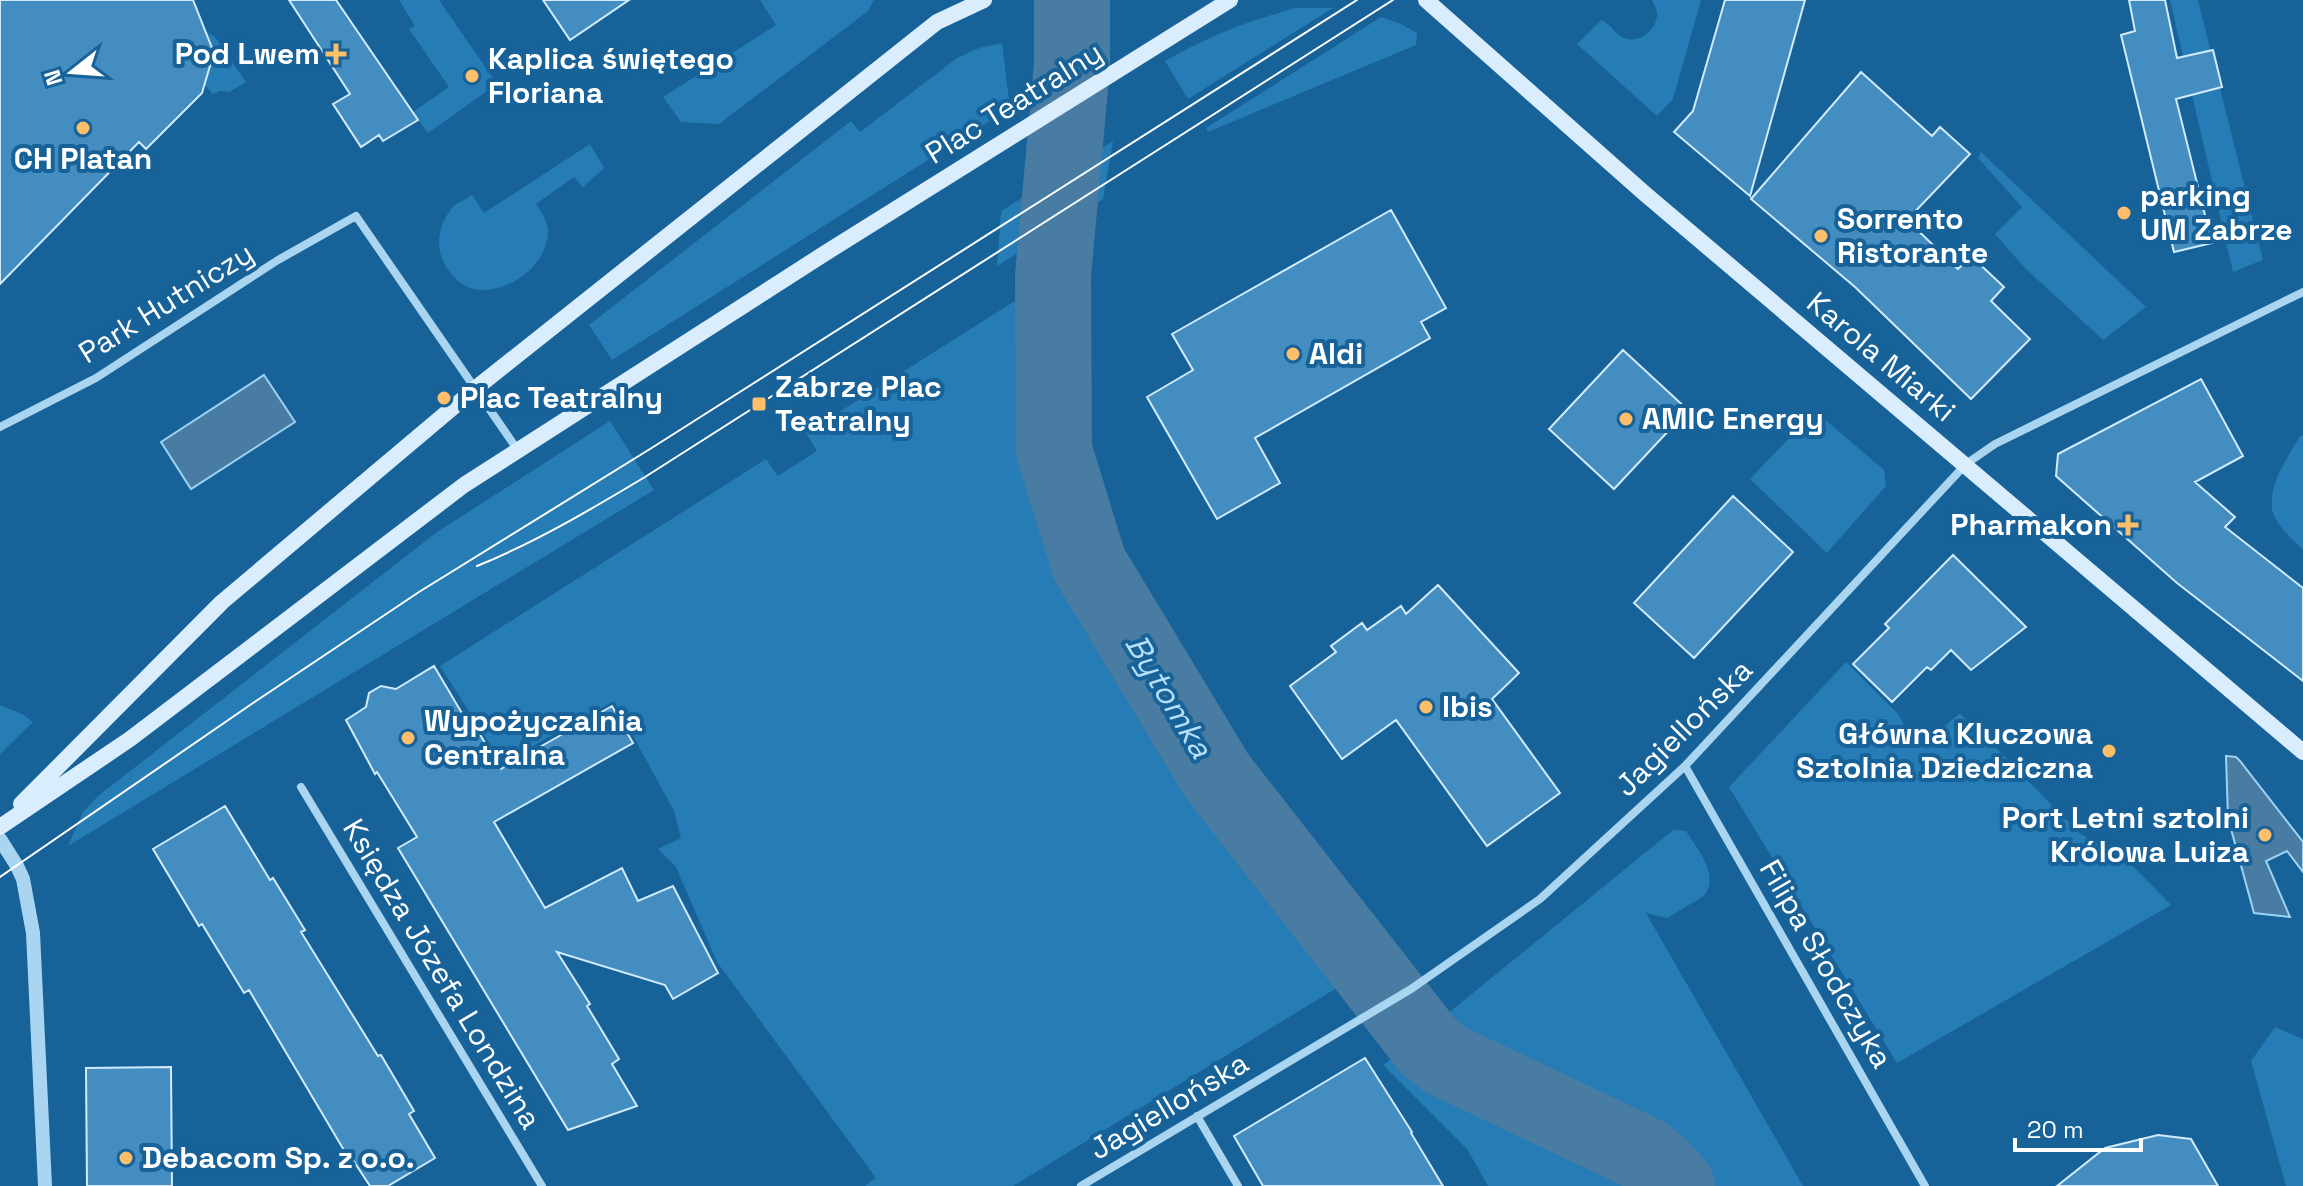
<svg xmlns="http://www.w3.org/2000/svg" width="2303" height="1186" viewBox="0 0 2303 1186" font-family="'Space Grotesk',sans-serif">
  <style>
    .green { fill: #267cb4 }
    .water { fill: #487ca2; stroke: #9cd2f4; stroke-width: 2 }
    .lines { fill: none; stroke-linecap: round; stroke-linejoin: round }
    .river { stroke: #487ca2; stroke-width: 76 }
    .building { fill: #448dc0; stroke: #d1ebfc; stroke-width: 2 }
    .minor { stroke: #aad5f1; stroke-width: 8 }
    .tertiary { stroke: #aad5f1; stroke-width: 14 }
    .secondary { stroke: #d9edfc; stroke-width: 16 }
    .tram { stroke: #fff; stroke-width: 2 }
    .poi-dot { fill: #ffbe6a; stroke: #176298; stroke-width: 3 }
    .labels { text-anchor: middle; stroke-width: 8; stroke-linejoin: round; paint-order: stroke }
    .poi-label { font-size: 30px; font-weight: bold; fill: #fff; stroke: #176298; text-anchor: start }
    .street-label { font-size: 30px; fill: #fff; stroke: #176298 }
    .water-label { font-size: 32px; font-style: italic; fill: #b6def8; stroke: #176298 }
  </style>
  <rect width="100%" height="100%" fill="#176298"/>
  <path class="green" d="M399,0H439L497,84L428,133L413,112L449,87L409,29L415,26Z
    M760,0H874L868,11L719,124L681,122L663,97L776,25Z
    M1652,0H1701L1673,99L1657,116L1577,44L1601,20C1612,24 1615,36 1627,39C1643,42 1658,28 1657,12C1656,8 1654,4 1652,0Z
    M2170,0H2198L2263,260L2233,272Z
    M1295,8H1333L1188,99L1165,61C1209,36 1246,22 1295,8Z
    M1381,17L1401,24L1417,33L1416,45L1208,132L1206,128Z
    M208,32L215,37L246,82L229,92L220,91L213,94L200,80C214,65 214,52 208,32Z
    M1002,43L1010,108L612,360L589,325L851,121L860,132L957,58L979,48Z
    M1113,141L1103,199L997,266L1001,211Z
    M590,144L604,168L583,187L574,177L536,204C542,213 548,221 548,232C547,265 511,292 479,290C466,289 457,281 449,271C433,251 437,222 456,204C461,201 468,198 472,195L484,213Z
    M1981,152L2146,307L2103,340L2024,267L1995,234L2022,207L1978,158Z
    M1029,292L1037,448L1082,579L1204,780L1348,981L1013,1186H865L876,1178L717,962L676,867L658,849L681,838L674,811L614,701L502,763L440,666L766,459L778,476L817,451L806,433Z
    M1815,411L1884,470L1886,486L1827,553L1750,479Z
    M610,421L654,490L68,846L83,812L98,796L437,532Z
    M2303,435V550C2292,539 2275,525 2272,509C2269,483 2288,457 2300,436Z
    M1846,662L1899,715L1905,727L1921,736L1943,728L1960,713L1972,728L1996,748L2079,833L2129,862L2171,905L1897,1063L1729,787Z
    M0,705L22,714L33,722L0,754Z
    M1673,830L1686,831C1698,850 1720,875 1704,896L1667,918L1646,913L1803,1186H1708L1622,1120L1445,1029L1441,1019Z
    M2275,1027L2303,1039V1186H2286L2251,1061Z
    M1401,1052C1471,1107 1556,1142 1637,1178L1644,1186H1488L1467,1149L1383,1065Z"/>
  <path class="water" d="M264,375L295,422L191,489L161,442Z
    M2226,756L2236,757L2240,761L2303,842V872L2287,851L2266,861L2290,917L2254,913L2228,818Z"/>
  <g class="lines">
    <path class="river" d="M1072,0V65L1053,276L1054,450L1089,564L1217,776L1429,1047L1446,1060L1644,1154L1659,1166L1677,1186"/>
  </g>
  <path class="building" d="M0,0H193L212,48V59L202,93L146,149L139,142L0,284Z
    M289,0H336L418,120L383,141L379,135L361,147L333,104L350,94Z
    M543,0H629L570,40Z
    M1725,0H1805L1750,196L1674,132L1693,111Z
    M2129,0H2165L2177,58L2213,50L2222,87L2176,99L2212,243L2174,252L2121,35L2135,31Z
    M1861,72L1932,136L1940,127L1970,154L1907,220L1958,269L1971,256L2004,287L1991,301L2030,339L1971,399L1855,287L1751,199Z
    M1391,210L1446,308L1421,322L1430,338L1255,438L1280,483L1217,519L1147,397L1193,370L1172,334Z
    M1623,350L1688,410L1614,489L1549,429Z
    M2201,379L2243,456L2195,482L2235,517L2225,527L2303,588V681L2177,583L2056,476L2058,454Z
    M1733,496L1793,552L1694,658L1634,603Z
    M1953,555L2026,627L1971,670L1951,650L1931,670L1927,667L1892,702L1853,664L1889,628L1885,624Z
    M1438,585L1519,673L1492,699L1560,793L1487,846L1396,720L1342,759L1290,686L1336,652L1331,646L1362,623L1367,630L1401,606L1406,614Z
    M434,666L466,720L470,718L501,769L612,706L633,743L494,822L545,908L622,868L638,901L673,886L718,973L673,999L665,985L557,952L590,1004L587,1006L619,1059L612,1064L637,1106L568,1130L398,848L417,837L377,772L375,774L346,720L366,707L369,693L381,686L396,689Z
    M225,806L270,880L273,878L305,930L301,932L378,1056L381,1055L414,1111L409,1114L435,1158L388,1186H370L347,1151L345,1152L249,990L244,993L202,924L199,926L153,849Z
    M1365,1058L1412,1132L1411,1133L1443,1186H1263L1234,1136Z
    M171,1067L172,1186H87L86,1068Z
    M2158,1135L2191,1139L2218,1186H2057L2105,1148Z"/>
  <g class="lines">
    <path class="minor" d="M0,427L96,378L278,260L356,216L517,449
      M1685,766L1925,1186
      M301,787L542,1186
      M1197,1116L1238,1186
      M1081,1186L1411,989L1540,899L1685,766L1966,464L1995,444L2303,292"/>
    <path class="tertiary" d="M0,839L17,866L23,879L33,933L45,1186"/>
    <path class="secondary" d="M1426,0L1644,193L2303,752
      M21,804L222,602L476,388L937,22L984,0
      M0,827L130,739L464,485L827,252L1230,0"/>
    <path class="tram" d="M477,566C536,542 590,510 645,477L1393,0
      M0,877L253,703L419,592L650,449L1357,0"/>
  </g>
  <g class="poi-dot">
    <path d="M332 42h8v8h8v8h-8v8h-8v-8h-8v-8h8z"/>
    <circle cx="472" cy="76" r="8"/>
    <circle cx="83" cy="128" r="8"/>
    <circle cx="2124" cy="213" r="8"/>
    <circle cx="1821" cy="236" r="8"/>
    <circle cx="1293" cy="354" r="8"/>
    <circle cx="444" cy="398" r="8"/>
    <rect x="751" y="396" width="16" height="16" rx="4"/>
    <circle cx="1626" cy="419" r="8"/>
    <path d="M2124 513h8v8h8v8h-8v8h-8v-8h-8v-8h8z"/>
    <circle cx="1426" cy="707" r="8"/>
    <circle cx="408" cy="738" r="8"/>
    <circle cx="2109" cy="751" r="8"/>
    <circle cx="2265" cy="835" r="8"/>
    <circle cx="126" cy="1158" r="8"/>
  </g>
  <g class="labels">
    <g class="poi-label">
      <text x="320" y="64" text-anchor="end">Pod Lwem</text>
      <text x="488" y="69">Kaplica świętego<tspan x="488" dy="34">Floriana</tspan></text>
      <text x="83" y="169" text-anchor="middle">CH Platan</text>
      <text x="2140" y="206">parking<tspan x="2140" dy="34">UM Zabrze</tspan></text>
      <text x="1837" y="229">Sorrento<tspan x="1837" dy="34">Ristorante</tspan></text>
      <text x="1309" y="364">Aldi</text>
      <text x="775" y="397">Zabrze Plac<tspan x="775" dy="34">Teatralny</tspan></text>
      <text x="460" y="408">Plac Teatralny</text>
      <text x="1642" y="429">AMIC Energy</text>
      <text x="2112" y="535" text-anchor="end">Pharmakon</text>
      <text x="1442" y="717">Ibis</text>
      <text x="424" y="731">Wypożyczalnia<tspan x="424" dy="34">Centralna</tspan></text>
      <text x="2093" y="744" text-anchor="end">Główna Kluczowa<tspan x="2093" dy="34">Sztolnia Dziedziczna</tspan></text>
      <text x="2249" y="828" text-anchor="end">Port Letni sztolni<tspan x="2249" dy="34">Królowa Luiza</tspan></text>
      <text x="142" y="1168">Debacom Sp. z o.o.</text>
    </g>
    <g class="street-label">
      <text transform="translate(1014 103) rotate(-32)" y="10">Plac Teatralny</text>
      <text transform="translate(166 303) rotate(-32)" y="10">Park Hutniczy</text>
      <text transform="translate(1881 357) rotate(40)" y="10">Karola Miarki</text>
      <text transform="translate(1684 728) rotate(-45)" y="10">Jagiellońska</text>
      <text transform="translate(1826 964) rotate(60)" y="10">Filipa Słodczyka</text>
      <text transform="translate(442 974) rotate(59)" y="10">Księdza Józefa Londzina</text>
      <text transform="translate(1169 1106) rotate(-31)" y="10">Jagiellońska</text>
    </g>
    <g class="water-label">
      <text transform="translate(1169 696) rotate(59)" y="11">Bytomka</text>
    </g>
  </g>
  <g transform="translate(72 72) rotate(253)" stroke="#176298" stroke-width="6" paint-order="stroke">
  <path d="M0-6L14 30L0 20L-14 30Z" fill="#ffffff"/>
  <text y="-12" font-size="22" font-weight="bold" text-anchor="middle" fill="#ffffff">N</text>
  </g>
  <path d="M2015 1138v12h126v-12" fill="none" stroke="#ffffff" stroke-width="4"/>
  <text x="2027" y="1138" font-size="24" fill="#ffffff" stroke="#176298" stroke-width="6" paint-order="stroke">20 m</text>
</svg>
